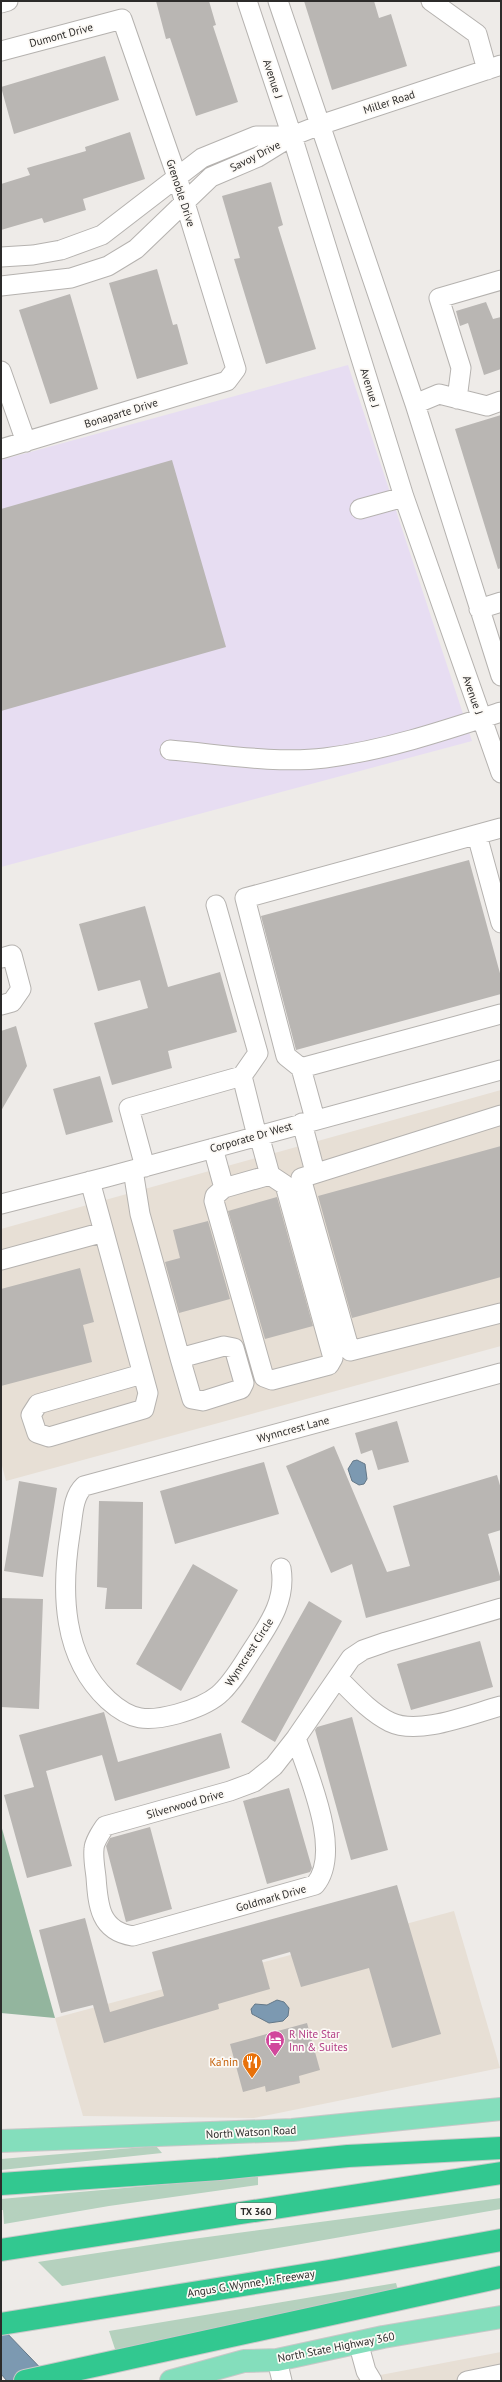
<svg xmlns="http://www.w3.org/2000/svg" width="502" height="2382" viewBox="0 0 502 2382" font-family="'PT Sans',sans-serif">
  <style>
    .built { fill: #e7dfd5 }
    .industrial { fill: #e7ddf2 }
    .green { fill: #b5d1be }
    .forest { fill: #93b59e }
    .water { fill: #7c99b1; stroke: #647888 }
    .building { fill: #b9b6b3 }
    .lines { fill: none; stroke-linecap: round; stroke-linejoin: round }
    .minor-casing { stroke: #b5b2af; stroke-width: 21 }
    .major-casing { stroke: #c8c8c8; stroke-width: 24 }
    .highway-casing { stroke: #c8c8c8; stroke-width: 24 }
    .minor { stroke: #fff; stroke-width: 19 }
    .major { stroke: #84debc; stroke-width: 22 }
    .highway { stroke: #32c890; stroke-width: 22 }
    .labels { text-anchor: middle; stroke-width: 3.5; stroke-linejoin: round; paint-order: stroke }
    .shield { fill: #fcf9f5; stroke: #6a6967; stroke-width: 1 }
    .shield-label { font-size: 10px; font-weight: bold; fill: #2c2b2a }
    .street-label { font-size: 11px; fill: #2c2b2a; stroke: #fcf9f5 }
    .hotel-label { font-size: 11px; fill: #b23c85; stroke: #fcf9f5; text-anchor: start }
    .food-label { font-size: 11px; fill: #c56008; stroke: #fcf9f5; text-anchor: end }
  </style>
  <rect width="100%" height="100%" fill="#eeebe8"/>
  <path class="built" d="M501,1090V1346L6,1481L1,1462V1229Z
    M454,1911L500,2068L254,2118L83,2116L55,2018Z
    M501,2352V2381H349Z"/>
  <path class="industrial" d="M348,365L472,741L1,867V460Z"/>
  <path class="green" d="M156,2146L162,2153L1,2170V2159Z
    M258,2176V2185L109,2206L4,2224L3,2210H1V2199Z
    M501,2198V2209L62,2286L38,2262L170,2242Z
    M396,2283L398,2290L116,2352L109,2331Z"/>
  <path class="forest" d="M1,1825L55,2018L1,2013Z"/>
  <path class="water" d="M357,1460L365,1464L367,1479L364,1484L359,1485L352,1481L348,1469L353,1461Z
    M277,2000L284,2002L289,2008L288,2016L283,2021L269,2023L252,2014L251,2009L255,2004L267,2005Z
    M1,2327L53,2381H7L1,2374Z"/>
  <path class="building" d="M156,1H209L216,25L213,26L238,102L196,116L170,38L166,39Z
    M304,1H374L379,18L391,14L407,66L332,90Z
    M105,56L119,100L14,134L1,87Z
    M130,132L145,179L83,199L86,210L44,223L42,218L1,230V184L30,175L27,168L86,151L85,147Z
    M271,182L283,225L278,227L316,349L266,364L234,259L240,258L222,196Z
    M157,269L173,325L177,324L188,364L137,379L109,283Z
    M70,294L98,389L50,404L19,310Z
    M486,302L493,319L501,317V369L484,375L468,323L460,326L456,311Z
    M501,415V568L498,569L455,429Z
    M172,460L226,647L1,711V509Z
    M469,860L501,977V994L296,1050L261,916Z
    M145,906L168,987L220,972L237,1032L168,1051L172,1068L112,1085L94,1023L148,1008L140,980L98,991L79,924Z
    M16,1026L27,1066L1,1111V1031Z
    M100,1076L113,1122L66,1135L53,1089Z
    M501,1146V1277L352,1318L318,1196Z
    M277,1197L313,1326L265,1339L228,1211Z
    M208,1221L230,1299L179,1313L165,1262L180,1258L173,1230Z
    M80,1268L94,1322L83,1325L92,1362L1,1386V1289Z
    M397,1421L409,1462L378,1470L372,1450L361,1454L355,1433Z
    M334,1446L387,1572L410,1566L393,1506L497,1475L501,1489V1530L488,1534L501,1580L366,1618L352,1564L331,1573L286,1466Z
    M264,1462L279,1514L175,1544L160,1491Z
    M19,1481L57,1488L43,1577L4,1571Z
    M99,1501L143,1502L142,1609H105L107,1588L97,1587Z
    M193,1564L238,1590L181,1691L136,1664Z
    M1,1598L43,1599L39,1709L1,1707Z
    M309,1601L342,1621L275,1742L241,1722Z
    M480,1641L493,1687L411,1710L397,1664Z
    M104,1712L118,1762L221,1733L230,1768L115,1801L102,1755L46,1771L72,1866L27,1878L4,1795L34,1787L19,1735Z
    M352,1717L388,1850L351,1860L315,1730L317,1727Z
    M289,1788L312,1868L310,1872L267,1884L243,1801Z
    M150,1827L172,1909L126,1922L106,1846L110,1838Z
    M397,1885L441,2034L392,2048L369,1968L301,1987L290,1952L262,1960L270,1989L218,2004L219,2009L104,2043L93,2005L61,2013L39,1930L85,1918L110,2012L164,1996L152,1952Z
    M307,2023L320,2070L299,2076L300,2083L266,2092L265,2086L243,2092L230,2044Z"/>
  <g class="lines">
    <defs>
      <path id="minor" d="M247,1L292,136L404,497L501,773
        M278,1L415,404L501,676
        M431,1L477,34L487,70
        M1,3L8,1
        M1,51L122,19L177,177L236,369L227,381L1,449
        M1,257L33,255L61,250L102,235L202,158L256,136H292
        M1,286L71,278L108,266L136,249L211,177L258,157L292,136L320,125L501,65
        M1,371L26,442
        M457,399L461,368L439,298L501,280
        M415,404L439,394L487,406L501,401
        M360,509L404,497
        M479,609L501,602
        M170,750C219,754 276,764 325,758C386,750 443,731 501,712
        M477,835L501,923
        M216,905L258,1053L242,1076L257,1136
        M1,958L12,955L21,989L12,1002L1,1005
        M301,1068L501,1014
        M501,1115L301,1178L350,1351L501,1313
        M315,1119L301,1068L286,1056L245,898L501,828
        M302,1123L315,1172
        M213,1148L224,1188L215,1196L214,1201L264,1377L272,1380L329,1365L333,1358L285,1185L270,1175L259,1135
        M145,1167L129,1108L242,1076
        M133,1170L140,1214L180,1358L224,1346L234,1348L244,1383L241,1389L203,1401L192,1399L180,1358
        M90,1181L148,1393L144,1409L49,1437L37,1433L31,1415L38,1404L142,1374
        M224,1188L270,1175
        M1,1204L107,1177L501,1070
        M1,1260L104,1232
        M281,1568C287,1604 265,1629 247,1658C225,1693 216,1703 177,1714C147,1722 131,1721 108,1700C62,1657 61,1592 70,1534C73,1518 72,1497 84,1486L501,1373
        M339,1679C354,1694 370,1712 390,1722C419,1736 471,1714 501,1706
        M296,1738C308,1775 343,1852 315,1885L133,1936C100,1931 98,1906 96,1877C95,1868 93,1858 94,1849C94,1842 101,1832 105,1826L230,1791L254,1782L274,1766L296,1738L351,1658L363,1650L386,1642L501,1608
        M358,2342L366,2371L372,2381
        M277,2360L282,2381
        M467,2381L501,2374"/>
      <path id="major" d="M1,2141L292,2130L501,2109
        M171,2381L244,2361L277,2360L383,2337L501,2317"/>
      <path id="highway" d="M1,2184L219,2169L348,2156L501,2148
        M1,2250L501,2173
        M1,2324L335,2270L501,2240
        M25,2381L501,2277"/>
    </defs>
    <use href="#minor" class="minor-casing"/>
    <use href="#major" class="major-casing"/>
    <use href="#highway" class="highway-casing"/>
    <use href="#minor" class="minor"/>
    <use href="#major" class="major"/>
    <use href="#highway" class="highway"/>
  </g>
  <defs>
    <symbol id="hotel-pin" viewBox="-11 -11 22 30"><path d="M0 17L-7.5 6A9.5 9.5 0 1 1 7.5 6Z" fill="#d1479c" stroke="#fcf9f5"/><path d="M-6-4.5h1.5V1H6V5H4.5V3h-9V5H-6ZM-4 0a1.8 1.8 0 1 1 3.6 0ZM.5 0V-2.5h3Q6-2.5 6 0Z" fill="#fff"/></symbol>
    <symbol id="restaurant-pin" viewBox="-11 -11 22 30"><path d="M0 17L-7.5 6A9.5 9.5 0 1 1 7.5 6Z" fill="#e8710a" stroke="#fcf9f5"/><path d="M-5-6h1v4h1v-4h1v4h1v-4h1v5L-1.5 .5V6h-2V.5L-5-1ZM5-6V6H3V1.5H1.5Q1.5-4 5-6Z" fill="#fff"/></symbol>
  </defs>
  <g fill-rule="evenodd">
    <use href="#hotel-pin" x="264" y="2029" width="22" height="30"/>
    <use href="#restaurant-pin" x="241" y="2051" width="22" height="30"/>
  </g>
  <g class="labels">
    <rect class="shield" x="236" y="2203" width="40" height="16" rx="3"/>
    <g class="shield-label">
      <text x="256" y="2215">TX 360</text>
    </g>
    <g class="street-label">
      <text transform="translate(61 35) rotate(-15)" y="4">Dumont Drive</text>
      <text transform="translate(273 79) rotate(72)" y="4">Avenue J</text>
      <text transform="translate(389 102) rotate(-18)" y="4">Miller Road</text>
      <text transform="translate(255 156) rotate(-27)" y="4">Savoy Drive</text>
      <text transform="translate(181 193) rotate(72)" y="4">Grenoble Drive</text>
      <text transform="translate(370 388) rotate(73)" y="4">Avenue J</text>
      <text transform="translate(121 413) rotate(-17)" y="4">Bonaparte Drive</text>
      <text transform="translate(473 695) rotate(71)" y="4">Avenue J</text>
      <text transform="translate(251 1137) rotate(-16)" y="4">Corporate Dr West</text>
      <text transform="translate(293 1429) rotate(-15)" y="4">Wynncrest Lane</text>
      <text transform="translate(249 1652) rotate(-57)" y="4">Wynncrest Circle</text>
      <text transform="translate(185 1804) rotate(-16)" y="4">Silverwood Drive</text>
      <text transform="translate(271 1898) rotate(-16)" y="4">Goldmark Drive</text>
      <text transform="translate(251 2132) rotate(-3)" y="4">North Watson Road</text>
      <text transform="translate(251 2283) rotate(-9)" y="4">Angus G. Wynne, Jr. Freeway</text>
      <text transform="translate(336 2347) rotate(-11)" y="4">North State Highway 360</text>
    </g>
    <g class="hotel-label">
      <text x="289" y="2038">R Nite Star<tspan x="289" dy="13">Inn &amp; Suites</tspan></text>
    </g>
    <g class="food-label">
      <text x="238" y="2066">Ka'nin</text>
    </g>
  </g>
  <rect width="502" height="2382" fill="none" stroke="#2c2b2a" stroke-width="4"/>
</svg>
